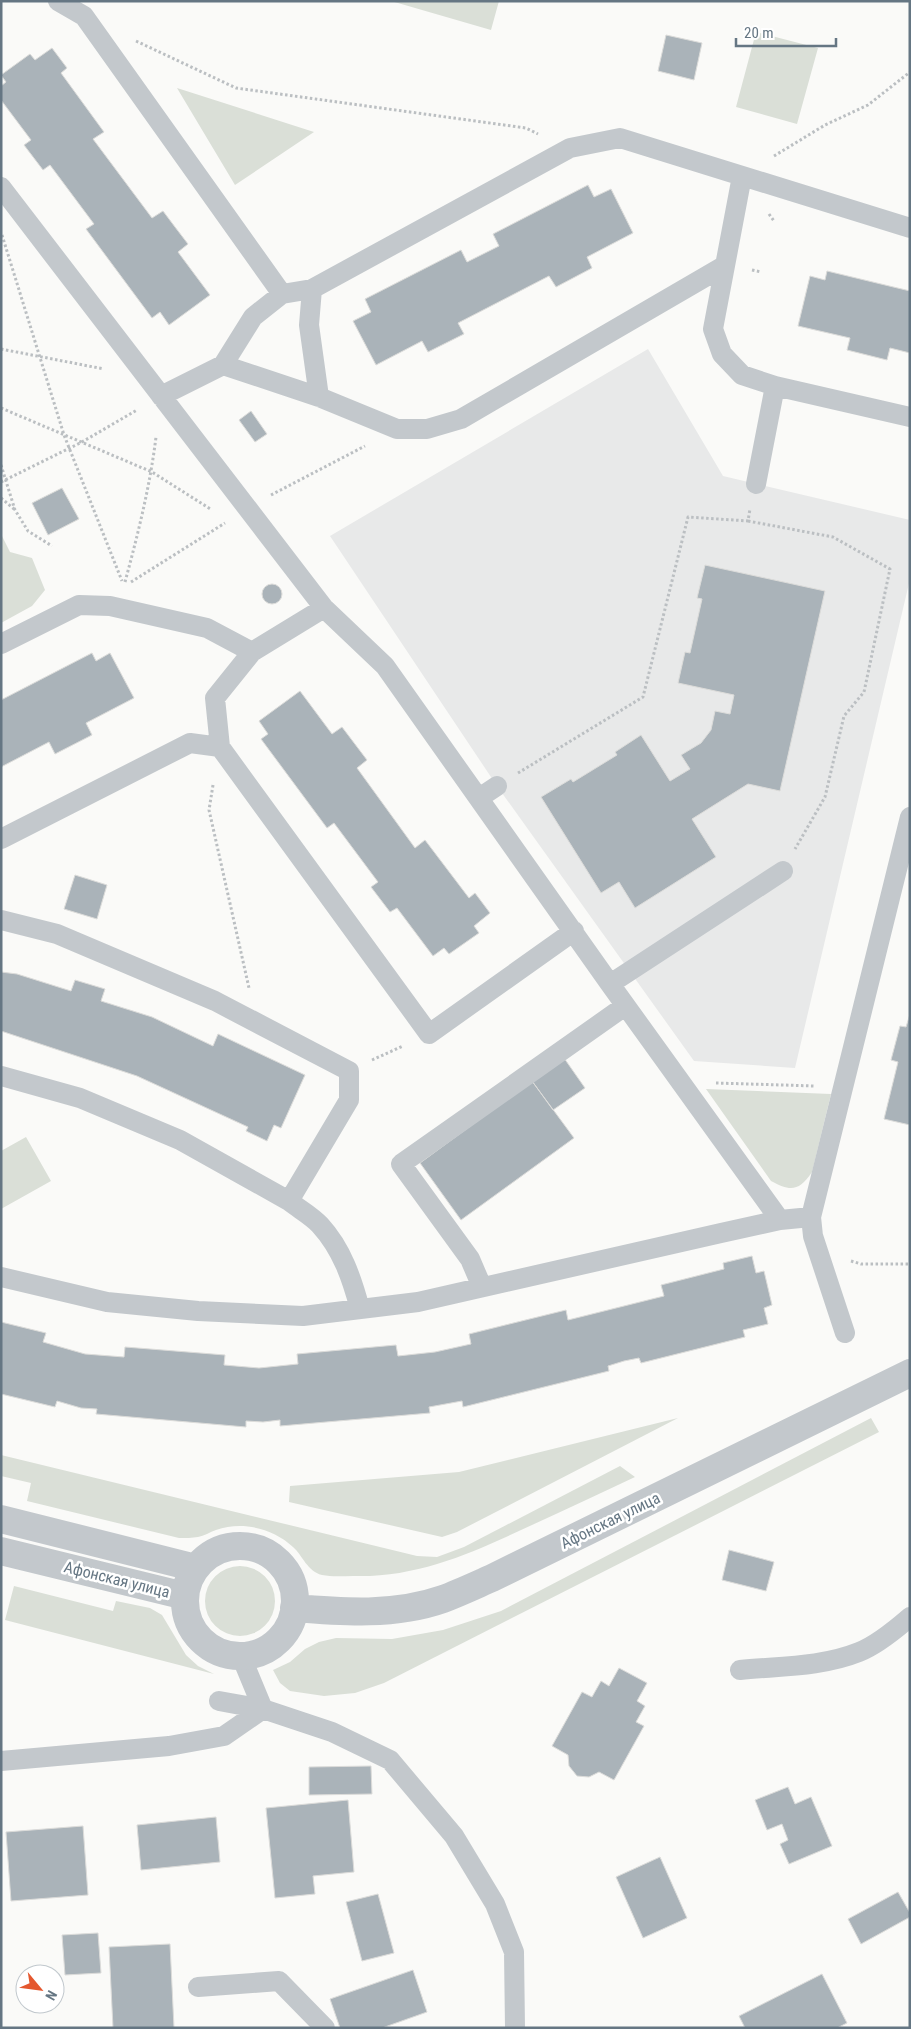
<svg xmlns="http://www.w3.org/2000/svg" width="911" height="2029" viewBox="0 0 911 2029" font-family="'Roboto Condensed',sans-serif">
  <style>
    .built { fill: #e8e9e9 }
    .green { fill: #dadfd7 }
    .building { fill: #aab3b9; stroke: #dcdcda }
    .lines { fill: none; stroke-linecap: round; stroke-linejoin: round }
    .path { stroke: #bbbfc2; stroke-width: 3; stroke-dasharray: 2.5 2.5; stroke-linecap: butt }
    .service { stroke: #c3c8cc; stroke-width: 20 }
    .tertiary { stroke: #c3c8cc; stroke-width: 28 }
    .labels { text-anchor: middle; stroke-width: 5; stroke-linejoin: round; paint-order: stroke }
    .street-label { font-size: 16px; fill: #657683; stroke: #fff }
  </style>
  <rect width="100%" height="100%" fill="#fafaf8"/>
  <path class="built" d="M648,349L723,476L910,520V579L795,1068L694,1061L497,786L330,536Z"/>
  <path class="green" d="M391,1H499L491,30Z
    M756,32L818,48L797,124L736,107Z
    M177,88L314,132L235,185Z
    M1,534L10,552L32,558L45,590L32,606L1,623Z
    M706,1089L831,1094L812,1172C799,1191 791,1192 771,1181Z
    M26,1137L51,1181L1,1209V1151Z
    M678,1418L457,1532L442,1537L289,1502L290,1486L459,1472Z
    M871,1418L879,1432L384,1683L355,1693L324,1696L290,1691L280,1683L273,1670L290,1662L305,1649L319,1642L336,1638L392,1639L443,1630L501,1611Z
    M1,1455L417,1556L437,1557L464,1547L620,1466L635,1477C601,1493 567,1509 532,1525C474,1552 418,1578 353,1576C343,1576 332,1577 322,1575C307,1571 303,1556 293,1547C273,1528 242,1521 216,1530C210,1532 204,1536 198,1537C192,1538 186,1538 179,1538L27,1501L31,1483L1,1476Z
    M205 1601a35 35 0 1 1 70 0a35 35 0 1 1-70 0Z
    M14,1586L113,1611L116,1601L150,1608L162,1615L186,1655L198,1666L214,1674L5,1620Z"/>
  <path class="building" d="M666,35L702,43L694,80L658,71Z
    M52,48L67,68L61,73L104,132L93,139L152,218L163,211L175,227L188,244L178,252L210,295L169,325L160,312L152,318L86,229L94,224L50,165L43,170L24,145L31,140L1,100V86L6,82L1,75L30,54L35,60Z
    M588,185L594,197L611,189L633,233L587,257L592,268L556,287L549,276L458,323L464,334L428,352L422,341L376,365L353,321L371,312L365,299L461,250L467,262L499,246L493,234Z
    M827,271L910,291V353L890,348L887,360L847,350L850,338L798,326L810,276L825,280Z
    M251,411L267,434L255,442L239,420Z
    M62,488L79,519L48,535L32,503Z
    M705,565L825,591L780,791L748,784L692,819L716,857L635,908L619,882L601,893L541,797L571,779L573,782L617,755L615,752L641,735L670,781L690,769L681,755L701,743L711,730L715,711L730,714L734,695L678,683L685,652L690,653L702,599L697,598Z
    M262 594a10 10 0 1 1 20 0a10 10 0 1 1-20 0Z
    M92,653L96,661L110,653L134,698L86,723L92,735L55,754L49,742L1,767V700Z
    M300,691L332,734L342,727L367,760L357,768L415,848L425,840L469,898L475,893L490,913L474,926L479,933L449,954L444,948L433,956L397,908L390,912L371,887L378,882L334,823L327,828L261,739L268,734L259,721Z
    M75,875L107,885L97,919L64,909Z
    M1,972L17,974L71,991L75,980L105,989L101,1001L152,1017L213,1046L218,1034L305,1075L281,1128L274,1125L267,1141L246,1131L248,1127L137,1076L1,1031Z
    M910,1014V1125L884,1119L898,1062L891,1060L900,1026L906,1027Z
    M564,1058L585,1088L553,1110L532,1081Z
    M532,1081L574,1138L461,1220L420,1163Z
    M752,1256L756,1273L764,1271L772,1305L764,1308L768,1324L743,1330L745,1337L641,1363L639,1358L624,1361L608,1366L609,1371L463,1407L462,1401L429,1407L430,1413L280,1426V1420L263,1422L246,1421V1427L96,1414L97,1409L81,1408L57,1401L55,1407L1,1394V1322L46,1333L43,1342L85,1354L124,1357L125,1347L225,1355L224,1365L259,1368L298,1364L297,1354L396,1345L398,1356L435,1352L471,1344L469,1334L566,1310L568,1320L664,1296L661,1285L724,1269L723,1263Z
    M729,1550L774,1562L766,1591L722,1580Z
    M619,1668L647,1683L637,1701L645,1706L636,1722L644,1726L614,1780L599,1772L589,1777L577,1776L569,1766L568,1755L552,1746L582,1692L592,1697L601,1681L609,1686Z
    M371,1766L372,1794L309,1795V1767Z
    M788,1787L795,1804L811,1797L832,1846L789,1864L780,1844L788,1840L782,1824L767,1830L755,1800Z
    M348,1800L354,1872L313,1876L315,1894L275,1898L266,1808Z
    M216,1817L220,1862L141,1870L137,1825Z
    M83,1826L88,1895L11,1901L6,1832Z
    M660,1857L687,1918L643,1938L616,1877Z
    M898,1892L910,1913V1917L861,1944L848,1919Z
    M378,1894L394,1953L362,1961L346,1902Z
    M98,1933L101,1973L65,1975L62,1935Z
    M170,1944L174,2028H113L109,1947Z
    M413,1970L427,2012L382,2028H340L330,1999Z
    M822,1974L847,2023L837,2028H745L739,2016Z"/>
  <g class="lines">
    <path class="path" d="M136,41L236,88L526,128L538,134
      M774,156L825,125L868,105L910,72
      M769,214L774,221
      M2,235L64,435L122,581
      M752,270L761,272
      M1,349L104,369
      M1,408L152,472L212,510
      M1,465L15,510L28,531L52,546
      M1,482L82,442L137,410
      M271,495L365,446
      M1,498L14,509
      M748,521L833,537L890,569L864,692L844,716L825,797L795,849
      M125,582C138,534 150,486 156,437
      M131,582L225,523
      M518,773L643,697L688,517L748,521L750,509
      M213,785L209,810L249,988
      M372,1060L403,1046
      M716,1083L815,1086
      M851,1261L861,1264H910"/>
    <path class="service" d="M58,1L84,16L282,294
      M742,176L713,329L722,354L742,375L775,386L910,417
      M1,187L324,608L385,666L610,984L780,1220
      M312,289L309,325L319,397
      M223,365L319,397L397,429H427L461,419L724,266
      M161,396L223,365L253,317L282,294L312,289L570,148L620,138L910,228
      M756,484L775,386
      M324,608L252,652L215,698L220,747L429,1034L574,931
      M1,644L79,605L110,606L207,628L252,652
      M479,798L497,786
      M1,839L190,743L220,747
      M1,920L57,934L215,1001L349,1071V1100L289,1201C299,1209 312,1216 320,1225C342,1249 352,1279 360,1309
      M610,984L783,871
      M1,1076L80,1098L180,1140L289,1201
      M1,1277L107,1302L198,1311L303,1316L418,1302L721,1233L780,1220L811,1217
      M482,1287L470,1259L401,1164L625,1006
      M845,1333L813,1236L811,1217L910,817
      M241,1656L263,1709L332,1732L390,1760L454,1836L495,1904L514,1952L515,2028
      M740,1670C779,1666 822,1667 859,1652C877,1645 895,1630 910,1617
      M219,1701L263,1709
      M1,1761L169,1746L224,1736L263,1709
      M198,1987L279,1981L325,2028"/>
    <path class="tertiary" d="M1,1519L196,1568
      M185 1601a55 55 0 1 1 110 0a55 55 0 1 1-110 0Z
      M1,1551L185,1596
      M294,1608C343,1612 395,1616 443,1599C459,1593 476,1585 492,1578L910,1373"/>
  </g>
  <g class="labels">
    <g class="street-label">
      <text transform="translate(610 1520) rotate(-26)" y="6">Афонская улица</text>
      <text transform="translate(117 1579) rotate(14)" y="6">Афонская улица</text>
    </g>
  </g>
  <rect width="911" height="2029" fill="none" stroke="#657683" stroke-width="5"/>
  <g transform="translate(40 1989) rotate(119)"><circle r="24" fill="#ffffff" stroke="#c1c8cd"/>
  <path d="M0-4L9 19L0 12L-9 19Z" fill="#e4572e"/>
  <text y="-8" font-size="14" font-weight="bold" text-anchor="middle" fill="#657683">N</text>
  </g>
  <path d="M736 38v8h100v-8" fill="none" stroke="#657683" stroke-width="2.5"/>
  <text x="744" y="38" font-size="15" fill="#657683" stroke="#ffffff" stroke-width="4" paint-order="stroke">20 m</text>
</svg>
